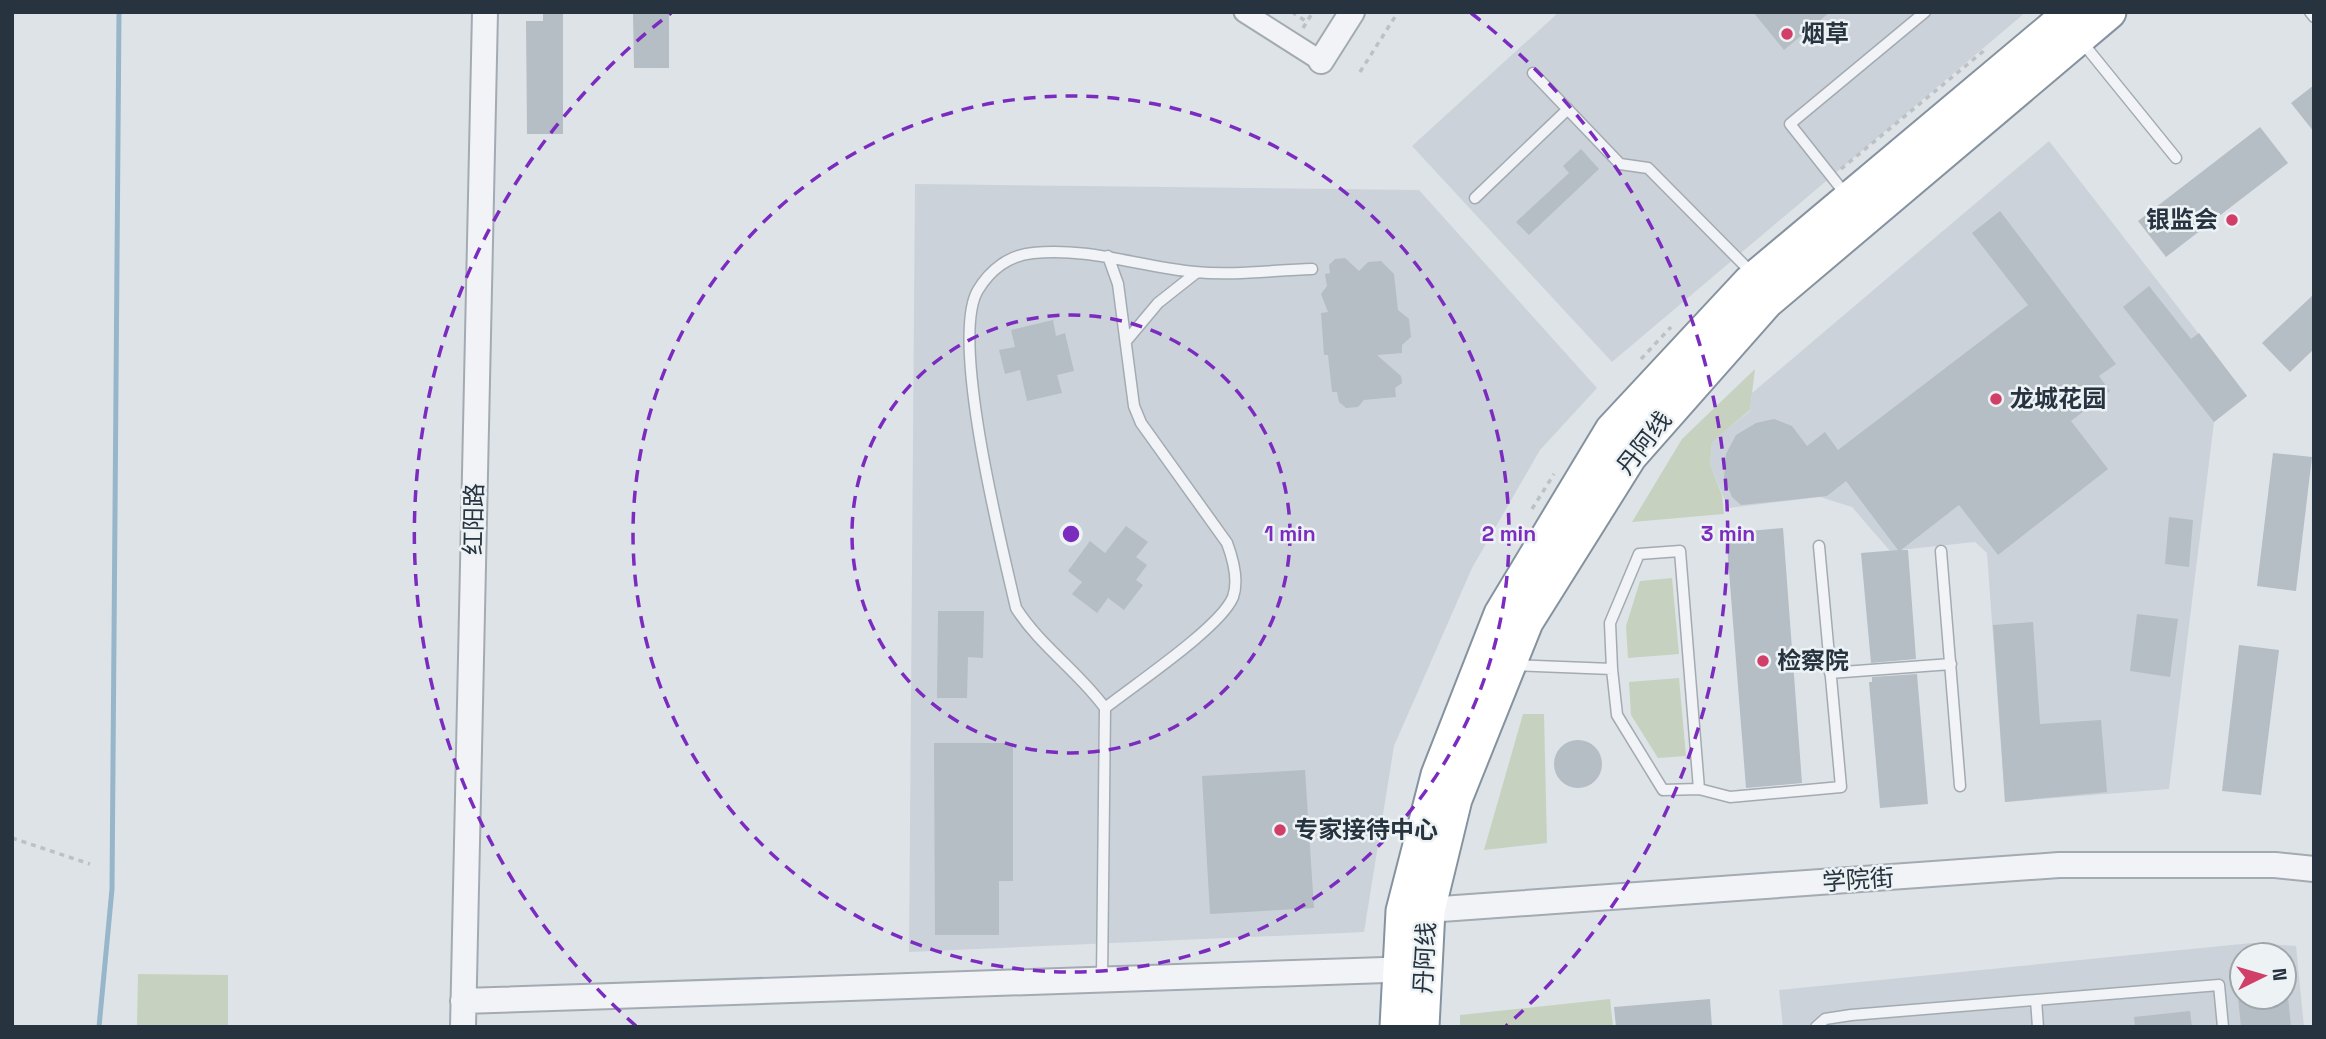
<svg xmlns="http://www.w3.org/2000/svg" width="2326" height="1039" viewBox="0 0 2326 1039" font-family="'Space Grotesk','Noto Sans SC',sans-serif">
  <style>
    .built { fill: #ccd2da; fill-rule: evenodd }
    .green { fill: #c6d2bf }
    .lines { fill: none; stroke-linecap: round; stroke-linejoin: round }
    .stream { stroke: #97b6c9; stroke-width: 5 }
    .building { fill: #b5bdc5 }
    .service-casing { stroke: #a3abb2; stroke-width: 13 }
    .minor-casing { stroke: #a3abb2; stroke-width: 23 }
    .tertiary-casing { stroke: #a3abb2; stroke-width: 28 }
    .trunk-casing { stroke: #85929f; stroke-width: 37 }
    .path { stroke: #bcc1c6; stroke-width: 3.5; stroke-dasharray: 5 5; stroke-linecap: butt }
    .service { stroke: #f1f3f6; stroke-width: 10 }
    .minor { stroke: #f1f3f6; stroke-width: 19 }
    .tertiary { stroke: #f1f3f6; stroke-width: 24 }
    .trunk { stroke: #fff; stroke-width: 33 }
    .ring { fill: none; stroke: #7b2cbf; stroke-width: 3.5; stroke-dasharray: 12 9 }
    .poi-dot { fill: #d13e67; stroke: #edf2f5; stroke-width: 2.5 }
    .labels { text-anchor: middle; stroke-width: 5; stroke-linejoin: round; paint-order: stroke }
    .poi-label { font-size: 24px; font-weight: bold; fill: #27333f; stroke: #edf2f5; text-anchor: start }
    .street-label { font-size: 24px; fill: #27333f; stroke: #edf2f5 }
    .centre { fill: #7b2cbf; stroke: #edf2f5; stroke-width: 3.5 }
    .ring-label { font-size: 21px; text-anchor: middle; font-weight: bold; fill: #7b2cbf; stroke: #edf2f5; stroke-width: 5; stroke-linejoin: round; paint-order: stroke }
  </style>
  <rect width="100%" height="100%" fill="#dee3e8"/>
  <path class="built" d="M1559,12H2026L1612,362L1412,146Z
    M2049,141L2247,396L2214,422L2169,789L2005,802L1987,553L1975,542L1890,551L1852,507L1820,497L1728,508L1710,464L1712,441L1750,411L1752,393Z
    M915,184L1419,190L1597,388L1540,450L1472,568L1394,746L1364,932L909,952Z
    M2252,943L2296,946L2304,1027H1783L1779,990ZM2242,955H2284V997H2242Z"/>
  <path class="green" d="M1755,369L1750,410L1712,442L1710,464L1722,495L1724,514L1632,522L1682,439Z
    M1672,578L1679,654L1628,658L1626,626L1640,581Z
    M1679,678L1686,756L1658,758L1631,715L1629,682Z
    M1523,714H1544L1547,843L1484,850Z
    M138,974L228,975V1026L137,1025Z
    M1610,999L1613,1027H1460V1015Z"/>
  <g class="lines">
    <path class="stream" d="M99,1027L112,889L119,12"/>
  </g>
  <path class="building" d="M543,12H563V134H527L526,21H543Z
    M633,12H669V68H634Z
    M1753,12H1830L1784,50Z
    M2314,85V132L2291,103Z
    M2260,127L2288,163L2166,257L2138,221Z
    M1581,149L1599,169L1529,235L1516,222L1569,173L1563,166Z
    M2000,211L2116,364L2099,376L2110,391L2071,421L2108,469L1998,555L1959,505L1901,550H1908L1916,659L1871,663L1861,553L1898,550L1846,481L1827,496L1741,505L1732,497L1724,478L1726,454L1736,435L1756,423L1774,419L1792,426L1807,446L1825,432L1838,450L2028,305L1972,233Z
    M1345,258L1359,271L1368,262L1381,261L1394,274L1398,310L1409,319L1411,337L1402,345V353L1377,355L1401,376L1402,383L1395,388L1396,397L1364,400L1358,407L1346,408L1339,402L1337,392H1332L1328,355H1324L1321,313L1328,312L1321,294L1327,286L1325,274L1330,273L1329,265L1335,259Z
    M2149,286L2191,339L2199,333L2247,396L2214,422L2123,307Z
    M2314,294V349L2290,372L2262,343Z
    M1053,320L1056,336L1065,333L1074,371L1057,375L1062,393L1027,401L1020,370L1005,374L999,350L1015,347L1011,330Z
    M2273,453L2312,457L2296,591L2257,586Z
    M2169,517L2193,520L2189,567L2165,564Z
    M1126,526L1148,542L1136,557L1147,565L1136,580L1143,585L1124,610L1108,598L1097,613L1072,594L1082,582L1068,571L1090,541L1105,553Z
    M1783,528L1802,783L1746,788L1726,533Z
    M938,611H984L983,658L968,657L967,698H937Z
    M2137,614L2178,619L2170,677L2130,671Z
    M2033,622L2040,724L2101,720L2107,792L2005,802L1993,625Z
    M2239,645L2279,650L2261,795L2222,791Z
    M1917,674L1928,804L1880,808L1869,682H1872V677Z
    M1554 764a24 24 0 1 1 48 0a24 24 0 1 1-48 0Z
    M934,743H1013V881H999V935H935Z
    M1305,770L1314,908L1210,914L1202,776Z
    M2238,997H2288L2291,1027H2241Z
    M1710,999L1712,1027H1616L1614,1007Z
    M2190,1011L2192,1027H2135L2134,1017Z"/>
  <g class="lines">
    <defs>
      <path id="service" d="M2310,12L2314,17
        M2082,42L2176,158
        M1533,73L1620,164L1648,168L1754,275
        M1847,196L1790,124L1925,12
        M1475,198L1568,109
        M1127,340L1158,303L1196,273
        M1680,551L1699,789L1663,790L1617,715L1612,669L1610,623L1639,554Z
        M1941,551L1960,786
        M1513,665L1612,669
        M1830,673L1951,664
        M1105,708C1134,685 1221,627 1233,597C1239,580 1233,559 1227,543L1141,423L1134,406L1118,284L1108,256
        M1699,789L1730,797L1841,787L1819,546
        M1102,979L1105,708C1078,671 1040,646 1016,608C1002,547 949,338 978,290C990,270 1009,255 1033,253C1089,247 1140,267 1195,272C1233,276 1274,270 1312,269
        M2036,1000L2038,1027
        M1816,1027L1825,1019L1851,1015L2219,985L2223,1027"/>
      <path id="minor" d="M1244,12L1321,61"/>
      <path id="tertiary" d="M1321,61L1352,12
        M1413,911L2059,865H2275L2314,869
        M463,1001L1415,969
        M463,1027L485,12"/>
      <path id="trunk" d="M1397,1027L1403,911L1438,775L1501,614L1612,430L1749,283L2072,12
        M1422,1027L1428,910L1455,799L1526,622L1630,456L1766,302L2109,12"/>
    </defs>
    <use href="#service" class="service-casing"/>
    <use href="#minor" class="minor-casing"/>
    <use href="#tertiary" class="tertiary-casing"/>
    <use href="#trunk" class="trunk-casing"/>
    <path class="path" d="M1292,12L1307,22
      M1303,28L1313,12
      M1360,72L1398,12
      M1841,169L1986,49
      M1641,359L1671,327
      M1532,509L1554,474
      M12,838L90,864"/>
    <use href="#service" class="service"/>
    <use href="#minor" class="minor"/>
    <use href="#tertiary" class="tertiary"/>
    <use href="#trunk" class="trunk"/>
  </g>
  <g class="ring">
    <circle cx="1071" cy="534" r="219"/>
    <circle cx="1071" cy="534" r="438"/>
    <path d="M636 1026A657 657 0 0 1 671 13M1471 13A657 657 0 0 1 1506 1026"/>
  </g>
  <g class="poi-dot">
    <circle cx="1787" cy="34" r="7"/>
    <circle cx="2232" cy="220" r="7"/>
    <circle cx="1996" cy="399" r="7"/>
    <circle cx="1763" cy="661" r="7"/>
    <circle cx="1280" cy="830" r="7"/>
  </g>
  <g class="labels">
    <g class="poi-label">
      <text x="1801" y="42">烟草</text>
      <text x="2218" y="228" text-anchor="end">银监会</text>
      <text x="2010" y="407">龙城花园</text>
      <text x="1777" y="669">检察院</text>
      <text x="1294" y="838">专家接待中心</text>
    </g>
    <g class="street-label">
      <text transform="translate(1644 443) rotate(-52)" y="8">丹阿线</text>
      <text transform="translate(474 519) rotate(-89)" y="8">红阳路</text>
      <text transform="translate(1858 880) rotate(-4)" y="8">学院街</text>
      <text transform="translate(1425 958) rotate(-87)" y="8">丹阿线</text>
    </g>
  </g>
  <circle cx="1071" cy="534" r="10" class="centre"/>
  <g class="ring-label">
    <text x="1290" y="541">1 min</text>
    <text x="1509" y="541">2 min</text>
    <text x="1728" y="541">3 min</text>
  </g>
  <rect width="2326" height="1039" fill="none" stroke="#27333f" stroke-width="28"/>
  <g transform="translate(2263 976) rotate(85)"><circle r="33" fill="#edf2f5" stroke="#9ea6ac" stroke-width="2"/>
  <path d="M0-5L12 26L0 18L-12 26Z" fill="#d13e67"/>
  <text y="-10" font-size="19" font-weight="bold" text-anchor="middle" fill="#27333f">N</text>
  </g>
</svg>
